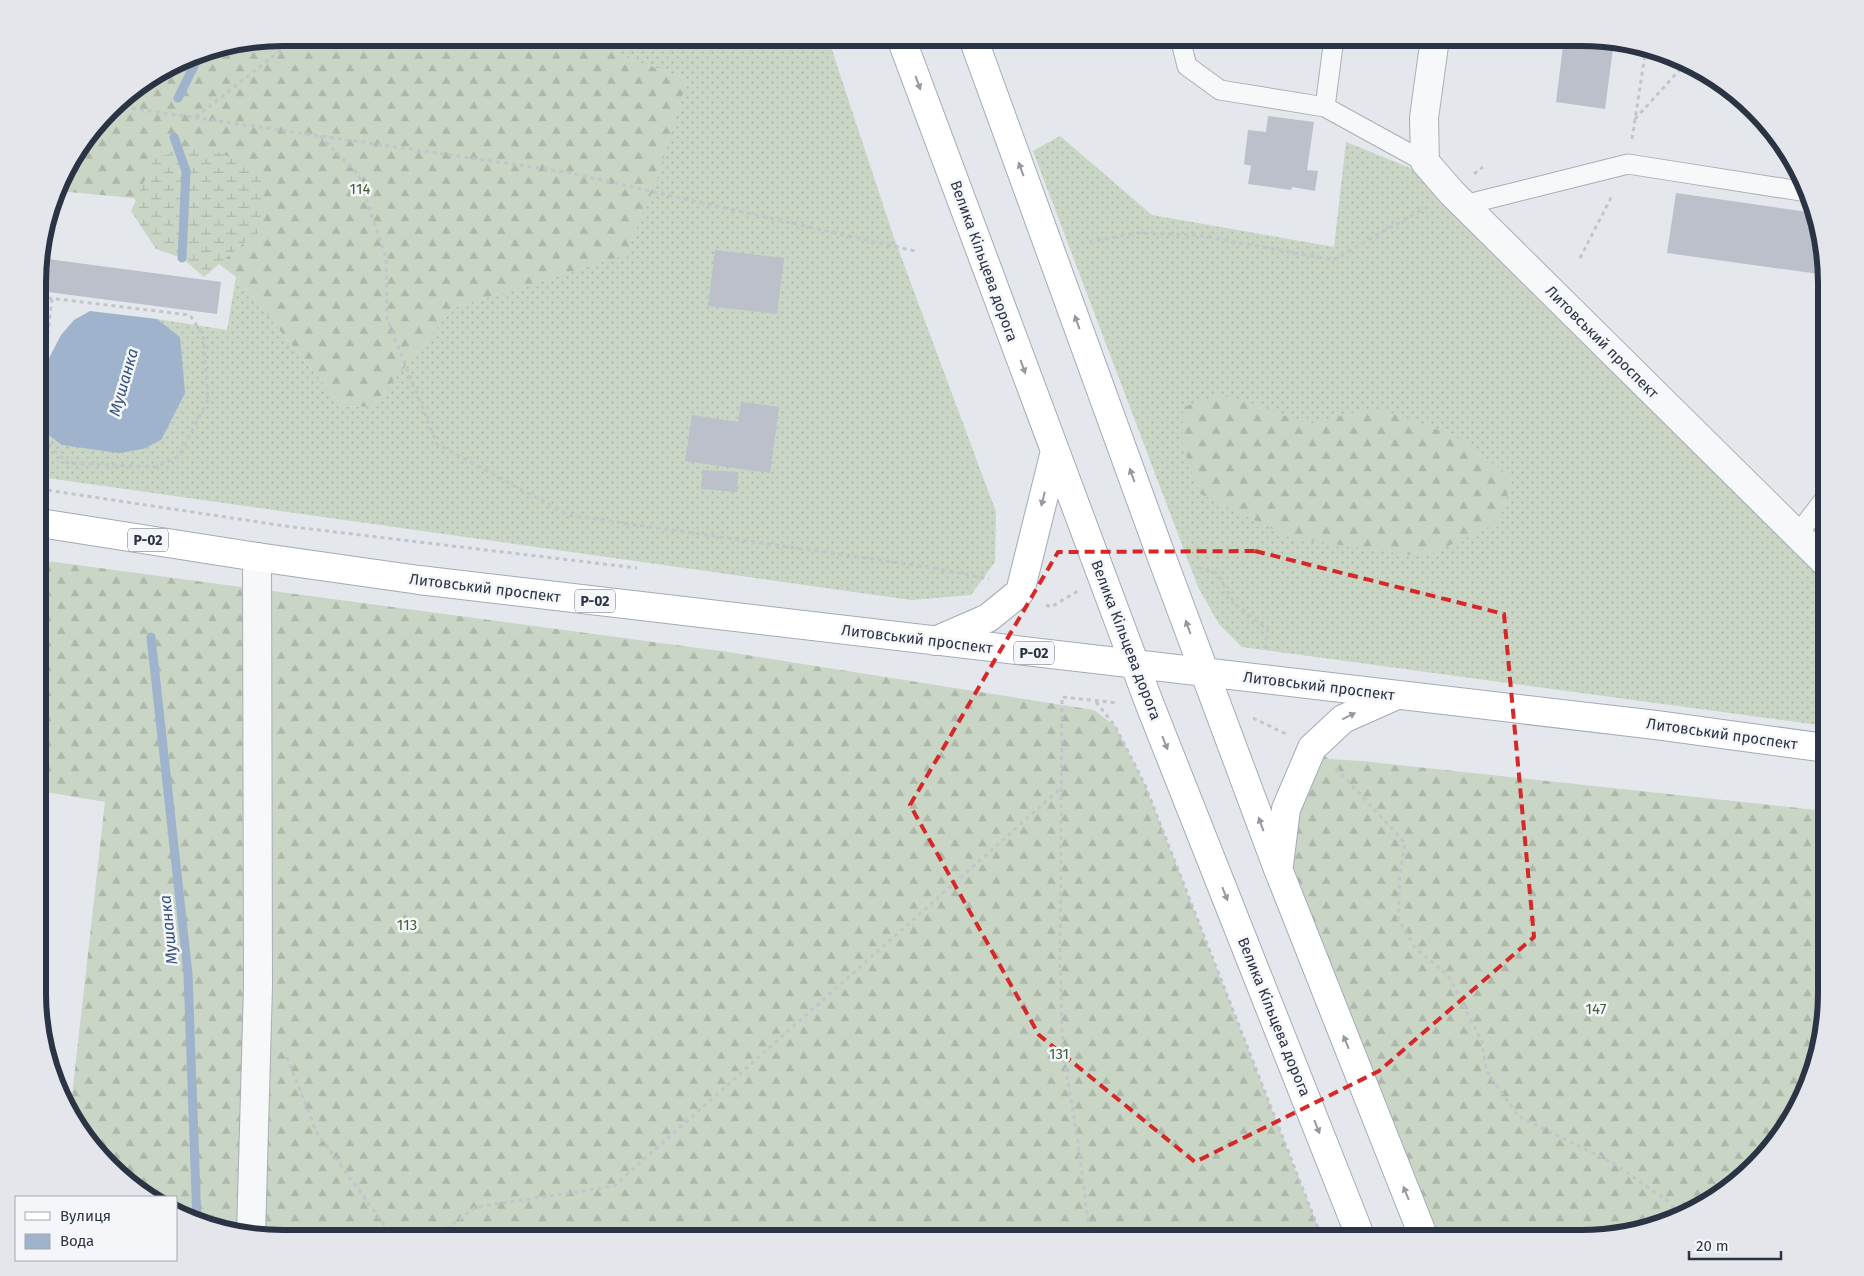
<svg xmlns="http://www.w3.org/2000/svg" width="1864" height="1276" viewBox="0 0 1864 1276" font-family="'Fira Sans',sans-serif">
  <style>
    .grass { fill: url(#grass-dots) }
    .forest { fill: url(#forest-firs) }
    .wetland { fill: url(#wetland-marsh) }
    .water { fill: #9fb4cc }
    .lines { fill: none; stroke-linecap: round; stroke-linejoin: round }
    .stream { stroke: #9fb4cc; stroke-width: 9 }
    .building { fill: #bbc0ca }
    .service-casing { stroke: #a9aeb7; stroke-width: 21 }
    .minor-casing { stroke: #a9aeb7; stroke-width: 30 }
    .primary-casing { stroke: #a3abb8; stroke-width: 30 }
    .path { stroke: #c2c5cb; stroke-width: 3; stroke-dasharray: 4 4; stroke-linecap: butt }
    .service { stroke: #f7f8fa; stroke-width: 19 }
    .minor { stroke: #f7f8fa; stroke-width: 28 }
    .primary { stroke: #fff; stroke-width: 28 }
    .oneway { fill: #959aa2 }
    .marked { fill: none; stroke: #d62828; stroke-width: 4; stroke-dasharray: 10 6; stroke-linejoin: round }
    .labels { text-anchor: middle; stroke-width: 5; stroke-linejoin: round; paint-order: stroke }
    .shield { fill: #f4f6f9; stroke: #676e7b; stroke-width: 1 }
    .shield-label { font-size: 14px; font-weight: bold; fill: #2b3445 }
    .park-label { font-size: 15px; fill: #3f6138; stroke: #f4f6f9 }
    .street-label { font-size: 15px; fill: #2b3445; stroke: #f4f6f9 }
    .water-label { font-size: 16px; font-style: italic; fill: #34527a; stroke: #f4f6f9 }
    .rim { fill: none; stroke: #2b3445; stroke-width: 6 }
  </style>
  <defs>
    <pattern id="grass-dots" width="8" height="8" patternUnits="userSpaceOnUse" patternTransform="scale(1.25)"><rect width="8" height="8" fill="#c9d6c5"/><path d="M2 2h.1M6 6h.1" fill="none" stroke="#adb8ab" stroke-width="1.8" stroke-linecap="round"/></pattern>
    <pattern id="forest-firs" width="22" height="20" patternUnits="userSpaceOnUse" patternTransform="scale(1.25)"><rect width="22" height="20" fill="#c9d6c5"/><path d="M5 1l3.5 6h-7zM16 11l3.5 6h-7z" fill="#adb8ab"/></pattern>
    <pattern id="wetland-marsh" width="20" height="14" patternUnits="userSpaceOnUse" patternTransform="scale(1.25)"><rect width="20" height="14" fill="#c9d6c5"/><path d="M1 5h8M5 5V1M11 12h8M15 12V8" fill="none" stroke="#adb8ab"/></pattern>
  </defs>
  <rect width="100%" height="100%" fill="#e4e7ec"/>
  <path class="grass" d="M571,38H828L893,235L996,512L995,562L971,595L911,600L40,477V434H47L63,445L180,337L157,319L227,330L236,277L342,406L372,407L453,308L624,255L687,79Z
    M1060,136L1152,215L1334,247L1346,142L1415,170L1826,580V726L1242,647L1219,624L1198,587L1033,151Z"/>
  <path class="forest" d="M283,38H571L687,79L656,183L625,255L453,308L372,407L342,406L236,277L133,198L58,191L63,174L121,99L189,56Z
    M1222,394L1309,424L1375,407L1455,436L1513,478L1499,522L1425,557L1291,538L1199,493L1182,442L1183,407Z
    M40,560L728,652L1094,710L1115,726L1145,785L1322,1238H267L204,1225L176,1211V1197H151L134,1188L70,1114L105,802L40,791Z
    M1312,748L1329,759L1362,761L1826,811V1009L1813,1072L1776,1142L1743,1178L1690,1213L1644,1230L1581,1238H1424L1278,869Z"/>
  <path class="wetland" d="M206,147L262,171L260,229L204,277L182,258L156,249L131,211L155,157Z"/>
  <path class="water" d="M90,311L157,319L180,337L185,393L161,440L143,449L119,453L62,445L47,434L41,414L48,360L61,335L74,320Z"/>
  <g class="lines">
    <path class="stream" d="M178,98L200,54
      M174,137L186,171L182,258
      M151,637L188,974L197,1222"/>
  </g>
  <path class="building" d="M1564,38H1597L1614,41L1605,109L1556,102Z
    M1268,116L1314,122L1307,170L1318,171L1315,191L1292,187L1291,190L1248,184L1251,166L1244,164L1248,130L1266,132Z
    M1676,193L1815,213L1818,219L1826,275L1667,253Z
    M715,250L784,258L777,314L708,306Z
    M40,258L221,282L217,314L40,291Z
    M741,402L779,407L770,473L685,461L692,415L738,422Z
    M703,470L738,472L737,492L701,489Z"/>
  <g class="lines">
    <defs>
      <path id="service" d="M1180,38L1187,66L1220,90L1325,107L1425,162
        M1325,107L1334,38
        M1464,205L1628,164L1807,192
        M1798,534L1826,497"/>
      <path id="minor" d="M1435,38L1424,118L1425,162L1452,193L1826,563
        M251,1235L258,986L257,557"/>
      <path id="primary" d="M901,38L1150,705L1361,1238
        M973,38L1162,558L1278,869L1424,1238
        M40,523L257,557L419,580L1656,725L1826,748
        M935,641L988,618L1020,592L1055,451
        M1279,865L1286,809L1312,748L1343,719L1397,695"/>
    </defs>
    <use href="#service" class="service-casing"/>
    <use href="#minor" class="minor-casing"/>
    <use href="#primary" class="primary-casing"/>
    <path class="path" d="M116,106L566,172L915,251
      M196,117L296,38
      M1635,119L1685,64
      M320,136L358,174L386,258L387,319L437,444L568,515L934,568L989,579
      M1632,139L1646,48
      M1474,174L1483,167
      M1089,242L1136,233L1198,235L1333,260L1427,207
      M1580,258L1613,194
      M40,297L190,315L203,335L208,400L179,456L156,467L67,463L50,446L40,429
      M40,398L52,299
      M40,489L285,526L637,568
      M1198,568L1217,573L1234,603L1268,630L1264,650
      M1046,605L1051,607L1078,591
      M1096,702L1115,726L1145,785L1322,1238
      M1253,718L1288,735
      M1336,768L1405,843L1400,871L1398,919L1415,948L1448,975L1482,1042L1486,1070L1518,1116L1613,1163L1665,1199L1682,1216
      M287,1057L317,1133L394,1238
      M433,1238L476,1207L614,1186L1061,788
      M1090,1238L1078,1142L1063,1053L1060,968L1062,697L1118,703"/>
    <use href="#service" class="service"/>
    <use href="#minor" class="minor"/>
    <use href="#primary" class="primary"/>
  </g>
  <defs><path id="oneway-solid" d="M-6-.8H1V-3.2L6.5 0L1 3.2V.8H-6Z" transform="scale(1.25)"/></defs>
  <g class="oneway">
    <use href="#oneway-solid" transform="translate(918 83) rotate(70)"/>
    <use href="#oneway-solid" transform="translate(1021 169) rotate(-110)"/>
    <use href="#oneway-solid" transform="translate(1077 322) rotate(-110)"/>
    <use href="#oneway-solid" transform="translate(1023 367) rotate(70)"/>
    <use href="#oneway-solid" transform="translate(1132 475) rotate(-110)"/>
    <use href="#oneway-solid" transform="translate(1043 499) rotate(104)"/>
    <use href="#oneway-solid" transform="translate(1188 627) rotate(-110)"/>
    <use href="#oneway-solid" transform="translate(1349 716) rotate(-26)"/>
    <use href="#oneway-solid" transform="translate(1165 743) rotate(68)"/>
    <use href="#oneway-solid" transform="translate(1261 824) rotate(-110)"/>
    <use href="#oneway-solid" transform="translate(1225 894) rotate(68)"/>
    <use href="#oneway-solid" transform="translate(1346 1042) rotate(-112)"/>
    <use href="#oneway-solid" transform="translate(1317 1127) rotate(68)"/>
    <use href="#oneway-solid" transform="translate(1406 1193) rotate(-112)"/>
  </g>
  <path class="marked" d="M1255,551L1504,614L1534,937L1379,1071L1195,1162L1039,1035L910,805L1058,552Z"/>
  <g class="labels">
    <g class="shield">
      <rect x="128" y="528.5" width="40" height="23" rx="4"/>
      <rect x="575" y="589.5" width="40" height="23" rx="4"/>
      <rect x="1014" y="641.5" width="40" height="23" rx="4"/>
    </g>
    <g class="shield-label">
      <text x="148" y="545">Р-02</text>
      <text x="595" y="606">Р-02</text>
      <text x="1034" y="658">Р-02</text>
    </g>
    <g class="park-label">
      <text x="360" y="194">114</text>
      <text x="407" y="930">113</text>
      <text x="1596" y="1014">147</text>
      <text x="1059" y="1059">131</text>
    </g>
    <g class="street-label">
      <text transform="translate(984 261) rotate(70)" y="5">Велика Кільцева дорога</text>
      <text transform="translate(1602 342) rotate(45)" y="5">Литовський проспект</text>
      <text transform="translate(485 588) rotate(7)" y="5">Литовський проспект</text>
      <text transform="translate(917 639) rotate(7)" y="5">Литовський проспект</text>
      <text transform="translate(1126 640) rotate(69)" y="5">Велика Кільцева дорога</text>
      <text transform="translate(1319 686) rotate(7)" y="5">Литовський проспект</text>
      <text transform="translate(1722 734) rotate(8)" y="5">Литовський проспект</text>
      <text transform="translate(1274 1017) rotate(68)" y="5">Велика Кільцева дорога</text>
    </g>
    <g class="water-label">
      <text transform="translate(123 382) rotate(-74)" y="6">Мушанка</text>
      <text transform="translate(168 930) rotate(-96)" y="6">Мушанка</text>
    </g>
  </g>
  <path d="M0 0H1864V1276H0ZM283 46H1581A237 237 0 0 1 1818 283V993A237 237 0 0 1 1581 1230H283A237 237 0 0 1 46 993V283A237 237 0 0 1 283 46Z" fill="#e4e6eb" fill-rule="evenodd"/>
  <path class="rim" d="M283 46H1581A237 237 0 0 1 1818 283V993A237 237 0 0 1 1581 1230H283A237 237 0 0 1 46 993V283A237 237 0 0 1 283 46Z"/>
  <rect x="15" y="1196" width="162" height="65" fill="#f4f6f9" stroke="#a4a8b1"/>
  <rect x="25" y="1212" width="25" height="8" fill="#ffffff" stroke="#a4a8b1"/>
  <text x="60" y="1221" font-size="15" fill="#2b3445">Вулиця</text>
  <rect x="25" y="1234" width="25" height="15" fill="#9fb4cc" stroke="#a4a8b1"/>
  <text x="60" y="1246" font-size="15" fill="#2b3445">Вода</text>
  <path d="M1689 1251v8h92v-8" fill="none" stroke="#2b3445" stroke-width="2.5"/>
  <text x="1696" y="1251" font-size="15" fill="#2b3445" stroke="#f4f6f9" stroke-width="4" paint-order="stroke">20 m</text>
</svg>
